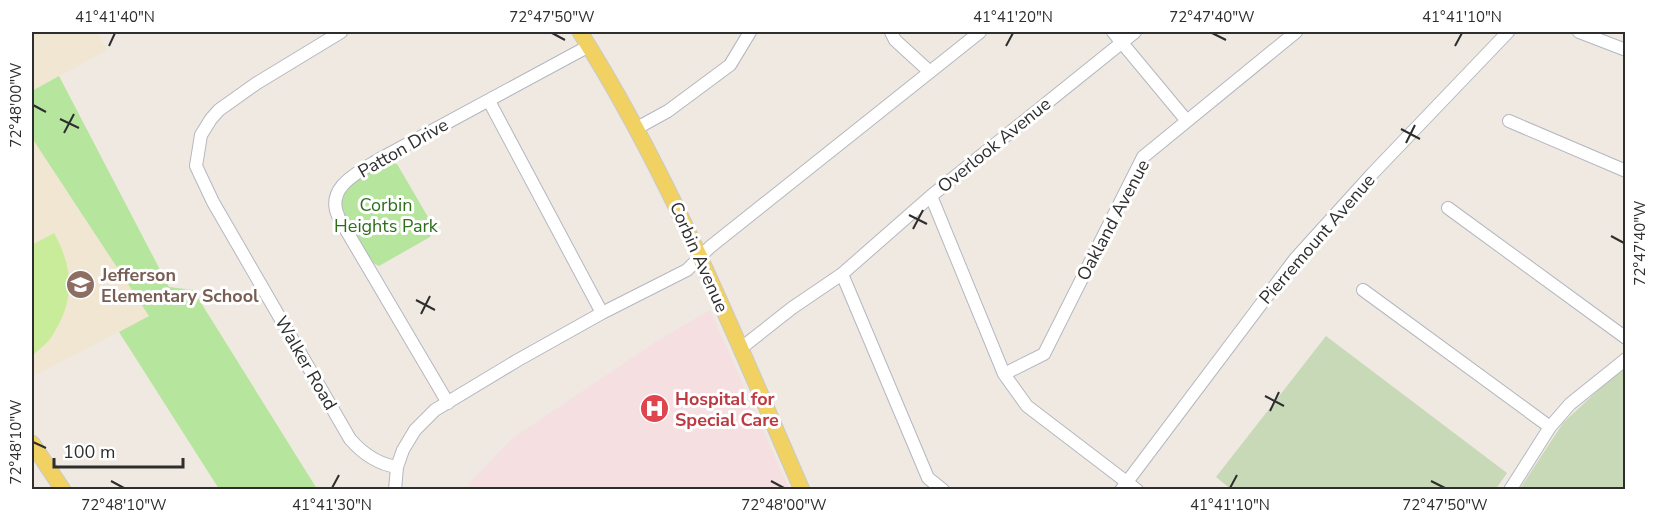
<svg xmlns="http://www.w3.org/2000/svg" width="1657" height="521" viewBox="0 0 1657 521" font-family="'Nunito Sans',sans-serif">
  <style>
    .education { fill: #f0e6d1 }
    .medical { fill: #f5dfe0 }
    .green { fill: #b6e59e }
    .cemetery { fill: #c8d9b8 }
    .pitch { fill: #c9ec9a }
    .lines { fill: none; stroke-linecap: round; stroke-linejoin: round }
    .minor-casing { stroke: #b4b7c1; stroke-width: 14 }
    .major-casing { stroke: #c9c9c9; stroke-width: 17 }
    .minor { stroke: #fff; stroke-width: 12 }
    .major { stroke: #f2d163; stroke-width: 15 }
    .ticks { fill: none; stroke: #2e2e2e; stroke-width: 2 }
    .labels { text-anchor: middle; stroke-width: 6; stroke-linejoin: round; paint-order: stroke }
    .street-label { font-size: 18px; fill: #2e2e2e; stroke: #fff }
    .park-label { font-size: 18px; fill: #2c6e1b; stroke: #fff }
    .education-label { font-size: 18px; font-weight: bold; fill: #785e54; stroke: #fff; text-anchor: start }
    .health-label { font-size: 18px; font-weight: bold; fill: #be3a42; stroke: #fff; text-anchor: start }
    .neatline { fill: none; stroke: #2e2e2e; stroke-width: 2 }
    .ticks-label { font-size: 15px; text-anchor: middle; fill: #2e2e2e }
  </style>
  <rect width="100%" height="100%" fill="#efe9e1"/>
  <path class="education" d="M32,32H97L107,50L32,91Z
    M32,138L149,316L32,377Z"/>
  <path class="medical" d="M710,310L789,489H466L473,479L513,438L654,343Z"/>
  <path class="green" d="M59,76L169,287L193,290L317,489H219L119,332L149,316L32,138V91Z
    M389,162L397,164L435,229L430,237L379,266L371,262L344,215L340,199L351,183Z"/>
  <path class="cemetery" d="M1326,336L1507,473L1496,489L1232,490L1216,477Z
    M1625,365V489L1519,490L1563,423Z"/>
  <path class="pitch" d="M54,233C74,269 75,301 52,336C47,344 38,350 32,356V245Z"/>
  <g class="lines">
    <defs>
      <path id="minor" d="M341,32L257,83L219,110L211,119L201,135L196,166L213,202L350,439C363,454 377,464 397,467
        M891,32L895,40L930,72
        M1113,32L1187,121
        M1579,32L1626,50
        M489,101L602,313
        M1509,121L1626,171
        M637,128L668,111L730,65L750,32
        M931,196L1004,374L1027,406L1137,490
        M1448,208L1626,338
        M842,274L928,478L943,490
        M1363,290L1550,427
        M740,349L792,308L842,274L931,196L1135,32
        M1004,374L1044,354L1143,157L1296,32
        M448,403L339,218C324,188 357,173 378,160L589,46
        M395,490L397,467L403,450L415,430L435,410L518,360L602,313L687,270L710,247L980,32
        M1121,490L1295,259L1372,174L1508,32
        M1510,490L1550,427L1570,404L1626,359"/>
      <path id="major" d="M580,32C671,176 734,334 802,490
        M32,443L63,490"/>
    </defs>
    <use href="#minor" class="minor-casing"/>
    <use href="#major" class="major-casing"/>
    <use href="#minor" class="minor"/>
    <use href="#major" class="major"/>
  </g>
  <path class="ticks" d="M552,33L565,40M1212,33L1226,40M109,46L115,33M1006,46L1013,33M1455,46L1462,33M33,105L46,112M60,119L79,128M1401,129L1420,139M64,133L74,114M1406,143L1415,125M909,215L927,224M913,229L923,210M1611,236L1624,243M416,300L435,310M421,314L430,296M1265,396L1284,406M1270,411L1279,392M33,442L46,448M111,481L124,488M771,481L784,488M1431,481L1445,488M332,488L339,475M1230,488L1237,475"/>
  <defs>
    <symbol id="school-disc" viewBox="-11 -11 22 22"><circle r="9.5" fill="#8d6e63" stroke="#fff"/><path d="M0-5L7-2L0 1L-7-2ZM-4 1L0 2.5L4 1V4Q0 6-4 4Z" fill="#fff"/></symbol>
    <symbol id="hospital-disc" viewBox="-11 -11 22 22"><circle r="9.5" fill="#e0444e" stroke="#fff"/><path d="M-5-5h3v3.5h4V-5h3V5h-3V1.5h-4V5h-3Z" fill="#fff"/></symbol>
  </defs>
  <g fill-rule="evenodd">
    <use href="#school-disc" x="64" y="268" width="33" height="33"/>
    <use href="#hospital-disc" x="638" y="392" width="33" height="33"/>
  </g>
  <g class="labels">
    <g class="street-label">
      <text transform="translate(994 145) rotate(-39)" y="6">Overlook Avenue</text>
      <text transform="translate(403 148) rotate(-30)" y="6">Patton Drive</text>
      <text transform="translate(1113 220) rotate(-62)" y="6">Oakland Avenue</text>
      <text transform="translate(1317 239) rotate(-49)" y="6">Pierremount Avenue</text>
      <text transform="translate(699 257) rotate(66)" y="6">Corbin Avenue</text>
      <text transform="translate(306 363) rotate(60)" y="6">Walker Road</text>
    </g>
    <g class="park-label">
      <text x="386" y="211">Corbin<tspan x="386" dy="21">Heights Park</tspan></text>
    </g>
    <g class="education-label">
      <text x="101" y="281">Jefferson<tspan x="101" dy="21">Elementary School</tspan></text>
    </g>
    <g class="health-label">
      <text x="675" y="405">Hospital for<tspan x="675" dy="21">Special Care</tspan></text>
    </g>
  </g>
  <rect width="1657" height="521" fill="none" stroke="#ffffff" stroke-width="66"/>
  <path d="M54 458v9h129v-9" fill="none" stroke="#2e2e2e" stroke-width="3"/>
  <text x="63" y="458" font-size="18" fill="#2e2e2e" stroke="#ffffff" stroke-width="4.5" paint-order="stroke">100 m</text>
  <rect x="33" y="33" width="1591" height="455" class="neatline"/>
  <g class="ticks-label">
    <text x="115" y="22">41°41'40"N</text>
    <text x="552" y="22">72°47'50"W</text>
    <text x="1013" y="22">41°41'20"N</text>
    <text x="1212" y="22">72°47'40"W</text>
    <text x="1462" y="22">41°41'10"N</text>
    <text transform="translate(16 105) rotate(-90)" y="5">72°48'00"W</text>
    <text transform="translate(1640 243) rotate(-90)" y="5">72°47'40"W</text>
    <text transform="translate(16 442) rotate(-90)" y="5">72°48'10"W</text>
    <text x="124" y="510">72°48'10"W</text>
    <text x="332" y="510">41°41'30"N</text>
    <text x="784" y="510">72°48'00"W</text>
    <text x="1230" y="510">41°41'10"N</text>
    <text x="1445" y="510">72°47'50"W</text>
  </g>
</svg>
